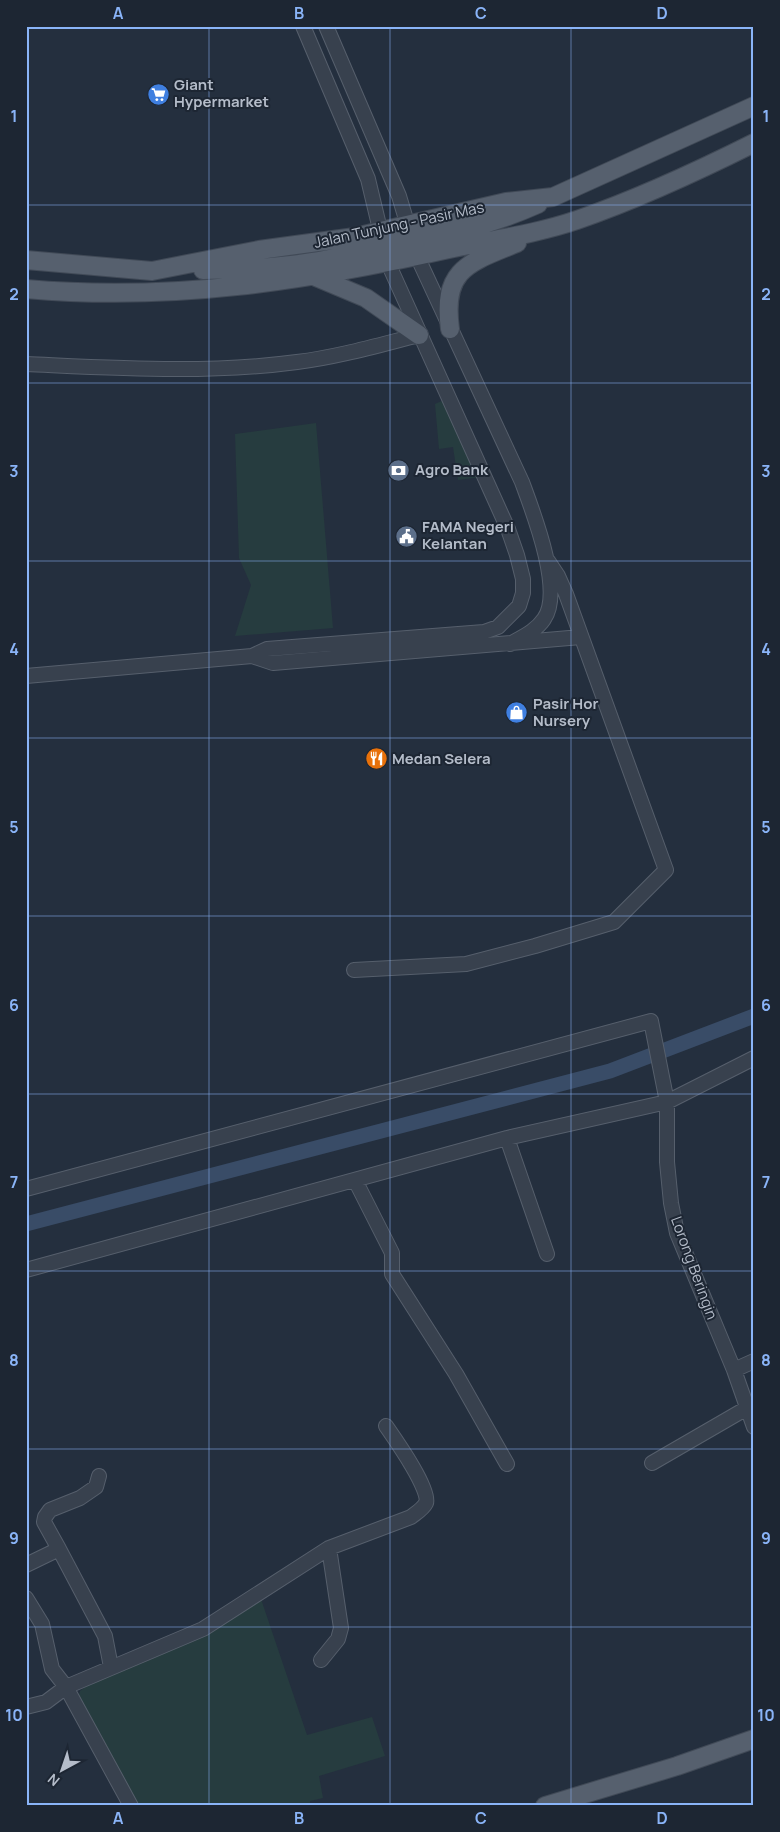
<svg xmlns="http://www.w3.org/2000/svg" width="780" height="1832" viewBox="0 0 780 1832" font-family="Manrope,sans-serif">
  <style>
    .green { fill: #263c3f }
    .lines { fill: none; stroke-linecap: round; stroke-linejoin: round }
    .canal { stroke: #394c67; stroke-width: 15 }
    .minor-casing { stroke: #565f6c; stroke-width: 16 }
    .major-casing { stroke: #414a57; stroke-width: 20 }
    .minor { stroke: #38414e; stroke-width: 14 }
    .major { stroke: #56606e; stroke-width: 18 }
    .grid { fill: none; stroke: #8ab4f8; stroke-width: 1; stroke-opacity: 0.55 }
    .labels { text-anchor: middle; stroke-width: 4; stroke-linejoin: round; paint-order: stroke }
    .poi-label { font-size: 15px; font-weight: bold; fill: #b4bcc9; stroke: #1d2633; text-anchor: start }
    .street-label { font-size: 15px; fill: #b4bcc9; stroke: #1d2633 }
    .neatline { fill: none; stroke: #8ab4f8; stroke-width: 2 }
    .grid-label { font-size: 16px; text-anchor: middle; font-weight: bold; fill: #8ab4f8 }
  </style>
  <rect width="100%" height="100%" fill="#242f3e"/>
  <path class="green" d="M446,399L481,477L458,480L453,447L439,449L435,404Z
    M316,423L333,628L235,636L251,585L239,558L235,434Z
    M261,1599L307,1735L372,1717L385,1756L319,1776L323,1798L310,1801V1806H136L78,1699L80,1691L93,1681Z"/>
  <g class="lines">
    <path class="canal" d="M26,1224L610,1071L754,1016"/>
    <defs>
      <path id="minor" d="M326,26L399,196L417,256L522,482C533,512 564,591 544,619C536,631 522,637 510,644
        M26,364C116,368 207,374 297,362C338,357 379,345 419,335
        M252,656L273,663L581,637
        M26,676L252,656L267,649L484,632L498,627L519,606L523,593V579L517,555L508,529L388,263L368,179L303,26
        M354,970L466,964L535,946L614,922L666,870L566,594L558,576L548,561
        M507,1138L547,1254
        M355,1180L392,1253V1274L456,1374L507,1464
        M26,1189L651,1021L667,1102V1162L671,1203L677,1233L734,1370L754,1427
        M26,1270L507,1138L667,1102L754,1058
        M734,1370L754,1361
        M652,1463L747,1408
        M59,1549L105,1636L111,1667
        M26,1565L59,1549L44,1522L45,1517L50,1510L80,1498L96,1487L99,1476
        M26,1598L42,1624L52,1669L66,1687L46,1702L26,1707
        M321,1660L338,1639L341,1628L329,1548
        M131,1806L66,1687L203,1629L329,1548L411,1517C416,1513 423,1509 426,1503C431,1490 395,1439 386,1426"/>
      <path id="major" d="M26,260L152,271L259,250L355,237L506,202L553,197L754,106
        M203,270C240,269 277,268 313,262C340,258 365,250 392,245C444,235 489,226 538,204
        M316,277L366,298L419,335
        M26,289C173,302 306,281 449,249C491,240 536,234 577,220C638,199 696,172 754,143
        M450,329C442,269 468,263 517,243
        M545,1806L677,1766L754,1739"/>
    </defs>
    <use href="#minor" class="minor-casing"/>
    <use href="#major" class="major-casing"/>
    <use href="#minor" class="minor"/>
    <use href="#major" class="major"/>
  </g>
  <path class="grid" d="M209,26V1806M390,26V1806M571,26V1806M26,205H754M26,383H754M26,561H754M26,738H754M26,916H754M26,1094H754M26,1271H754M26,1449H754M26,1627H754"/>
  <defs>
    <symbol id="supermarket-disc" viewBox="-11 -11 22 22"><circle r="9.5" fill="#3f7fe0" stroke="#1d2633"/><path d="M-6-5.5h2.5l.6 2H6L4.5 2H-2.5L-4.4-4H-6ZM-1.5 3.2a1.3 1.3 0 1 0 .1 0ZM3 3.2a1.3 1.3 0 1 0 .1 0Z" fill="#fff"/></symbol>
    <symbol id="bank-disc" viewBox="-11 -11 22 22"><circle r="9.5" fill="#5c6f8a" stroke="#1d2633"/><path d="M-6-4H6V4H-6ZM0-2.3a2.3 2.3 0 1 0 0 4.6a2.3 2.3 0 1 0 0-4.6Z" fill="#fff"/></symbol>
    <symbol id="civic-disc" viewBox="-11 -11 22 22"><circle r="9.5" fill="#5c6f8a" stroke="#1d2633"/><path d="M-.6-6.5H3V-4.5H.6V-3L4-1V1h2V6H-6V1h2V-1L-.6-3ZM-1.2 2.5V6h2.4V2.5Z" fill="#fff"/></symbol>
    <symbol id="shop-disc" viewBox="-11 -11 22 22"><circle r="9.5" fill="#3f7fe0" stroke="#1d2633"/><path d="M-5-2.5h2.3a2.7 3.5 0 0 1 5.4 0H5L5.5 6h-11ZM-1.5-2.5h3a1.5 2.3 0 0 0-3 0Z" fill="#fff"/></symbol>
    <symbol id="restaurant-disc" viewBox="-11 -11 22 22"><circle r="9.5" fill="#e8710a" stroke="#1d2633"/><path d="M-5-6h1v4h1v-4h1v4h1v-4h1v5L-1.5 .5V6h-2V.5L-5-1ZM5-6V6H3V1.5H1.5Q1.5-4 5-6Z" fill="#fff"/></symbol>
  </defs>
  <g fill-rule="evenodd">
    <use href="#supermarket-disc" x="146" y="82" width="25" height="25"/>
    <use href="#bank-disc" x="386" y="458" width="25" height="25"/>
    <use href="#civic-disc" x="394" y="524" width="25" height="25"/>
    <use href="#shop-disc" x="504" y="700" width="25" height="25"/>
    <use href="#restaurant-disc" x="364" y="746" width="25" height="25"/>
  </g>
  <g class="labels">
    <g class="poi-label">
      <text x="174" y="90">Giant<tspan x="174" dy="17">Hypermarket</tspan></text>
      <text x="415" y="475">Agro Bank</text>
      <text x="422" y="532">FAMA Negeri<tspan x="422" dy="17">Kelantan</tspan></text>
      <text x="533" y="709">Pasir Hor<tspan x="533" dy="17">Nursery</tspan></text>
      <text x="392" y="764">Medan Selera</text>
    </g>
    <g class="street-label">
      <text transform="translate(399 225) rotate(-12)" y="5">Jalan Tunjung - Pasir Mas</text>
      <text transform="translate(694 1268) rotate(70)" y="5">Lorong Beringin</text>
    </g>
  </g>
  <rect width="780" height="1832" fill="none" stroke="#1d2633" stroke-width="55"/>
  <g transform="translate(62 1770) rotate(220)" stroke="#1d2633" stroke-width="4" paint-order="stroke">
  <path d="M0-4L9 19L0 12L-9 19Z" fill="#b4bcc9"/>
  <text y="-8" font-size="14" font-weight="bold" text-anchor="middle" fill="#b4bcc9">N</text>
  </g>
  <rect x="28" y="28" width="724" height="1776" class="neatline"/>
  <g class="grid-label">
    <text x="118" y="19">A</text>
    <text x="299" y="19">B</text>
    <text x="481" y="19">C</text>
    <text x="662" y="19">D</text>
    <text x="14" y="122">1</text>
    <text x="766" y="122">1</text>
    <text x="14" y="300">2</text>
    <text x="766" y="300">2</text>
    <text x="14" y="477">3</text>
    <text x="766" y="477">3</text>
    <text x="14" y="655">4</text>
    <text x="766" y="655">4</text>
    <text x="14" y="833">5</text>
    <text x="766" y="833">5</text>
    <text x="14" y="1011">6</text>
    <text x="766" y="1011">6</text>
    <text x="14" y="1188">7</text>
    <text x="766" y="1188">7</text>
    <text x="14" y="1366">8</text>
    <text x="766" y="1366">8</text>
    <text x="14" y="1544">9</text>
    <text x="766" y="1544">9</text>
    <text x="14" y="1721">10</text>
    <text x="766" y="1721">10</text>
    <text x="118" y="1824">A</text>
    <text x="299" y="1824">B</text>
    <text x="481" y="1824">C</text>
    <text x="662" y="1824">D</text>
  </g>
</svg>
